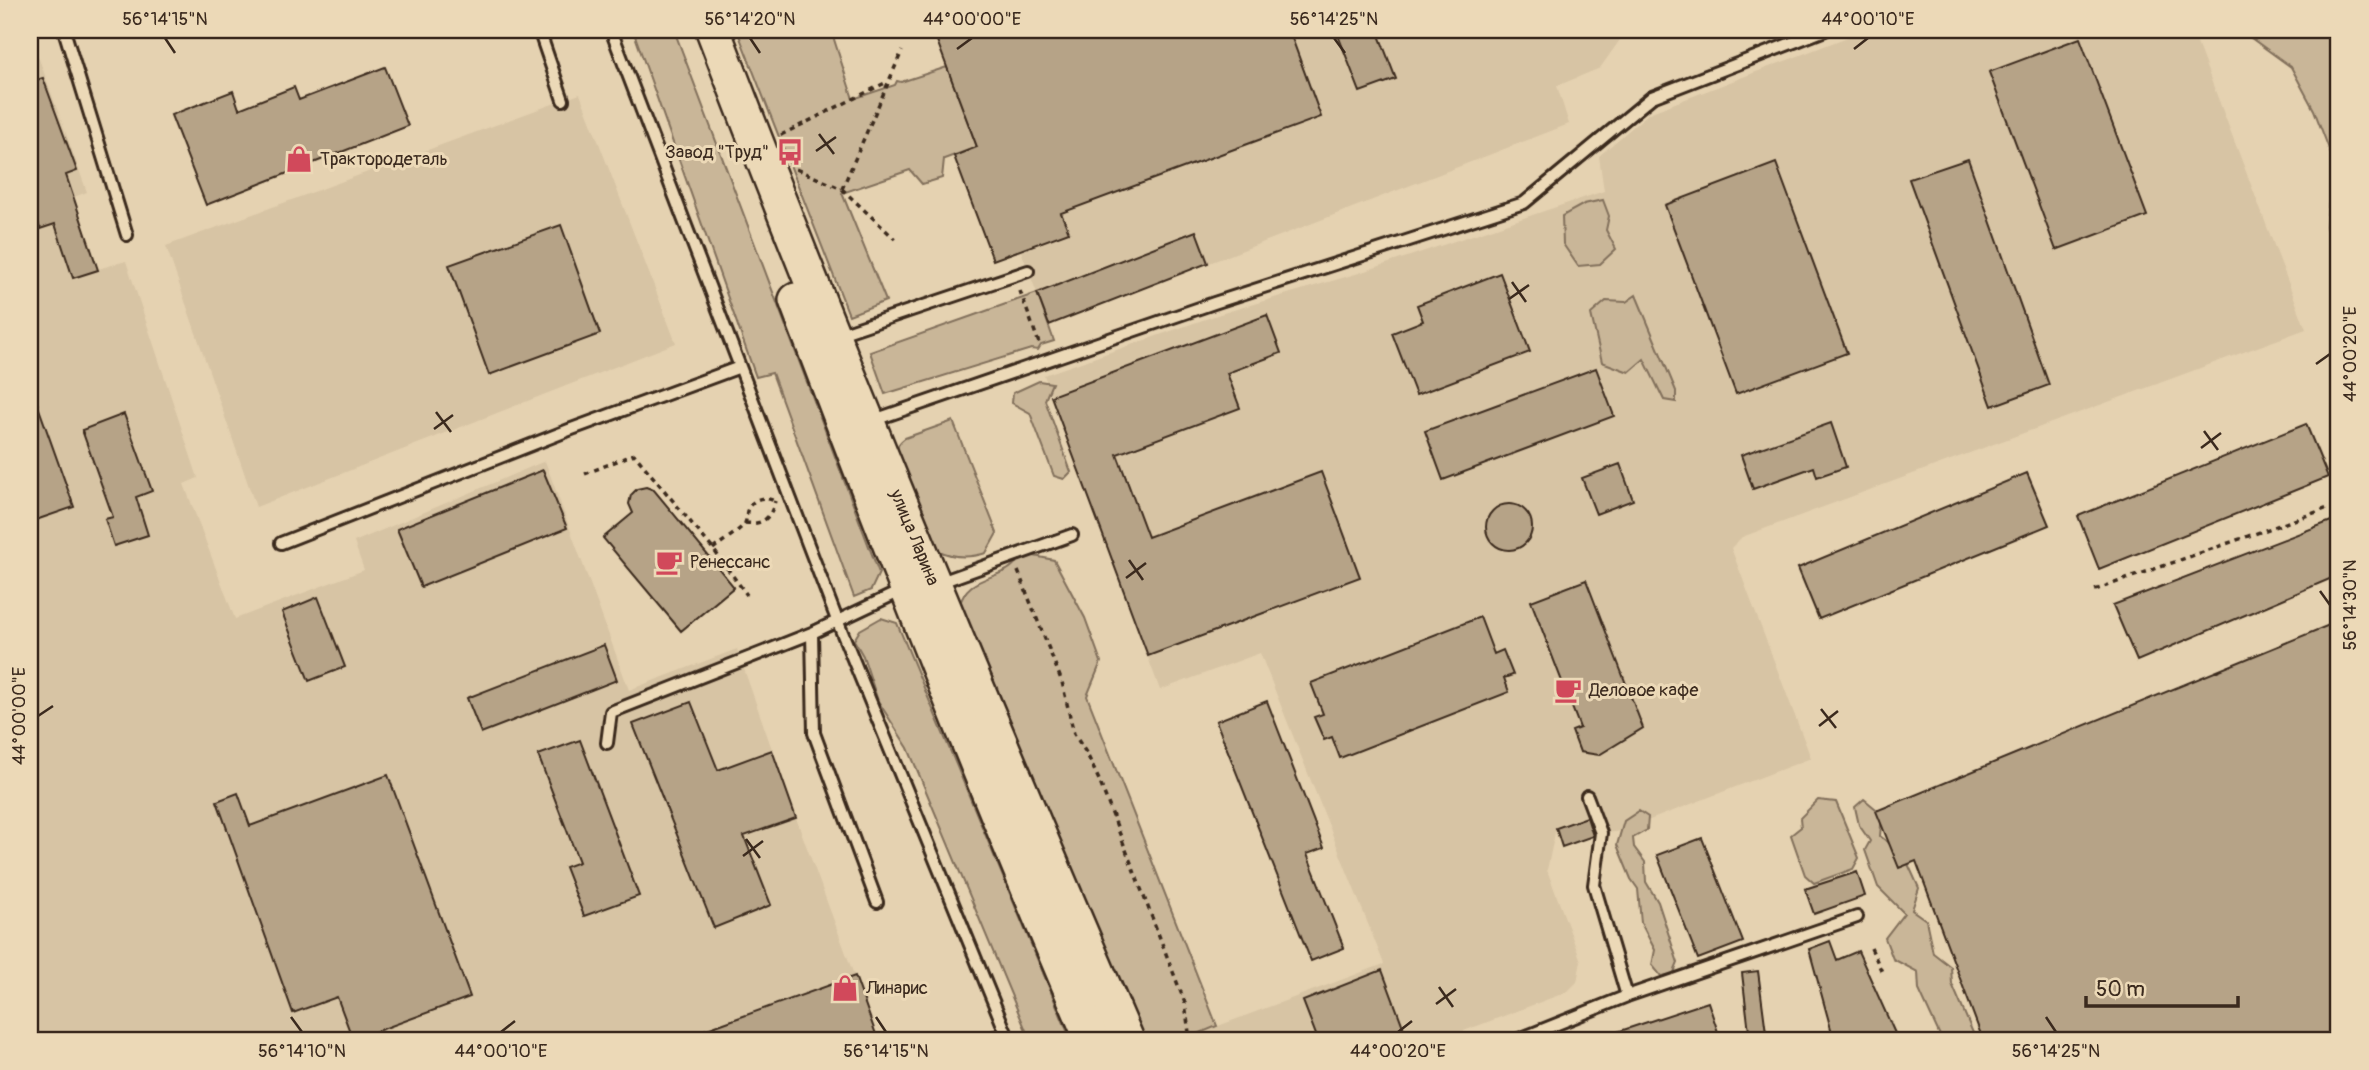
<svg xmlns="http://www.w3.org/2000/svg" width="2369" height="1070" viewBox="0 0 2369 1070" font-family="Pangolin,sans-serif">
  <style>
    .built { fill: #d7c4a4 }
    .green { fill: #c9b698; stroke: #82705b; stroke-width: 2 }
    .building { fill: #b6a387; stroke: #3b2a1e; stroke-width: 2 }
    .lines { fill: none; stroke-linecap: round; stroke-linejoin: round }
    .lane-casing { stroke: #3b2a1e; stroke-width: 16 }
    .primary-casing { stroke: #3b2a1e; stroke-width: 38 }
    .path { stroke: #3b2a1e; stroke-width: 3.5; stroke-dasharray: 5 5; stroke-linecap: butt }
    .lane { stroke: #ecd9b7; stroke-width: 10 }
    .primary { stroke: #ecd9b7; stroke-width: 33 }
    .ticks { fill: none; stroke: #3b2a1e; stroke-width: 2.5 }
    .labels { text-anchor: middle; stroke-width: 6; stroke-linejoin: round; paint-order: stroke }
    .poi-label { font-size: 18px; fill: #3b2a1e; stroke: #ecd9b7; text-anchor: start }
    .street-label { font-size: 18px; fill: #3b2a1e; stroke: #ecd9b7 }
    .neatline { fill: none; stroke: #3b2a1e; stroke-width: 2.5 }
    .ticks-label { font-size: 18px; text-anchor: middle; fill: #3b2a1e }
  </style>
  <rect width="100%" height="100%" fill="#e5d2b1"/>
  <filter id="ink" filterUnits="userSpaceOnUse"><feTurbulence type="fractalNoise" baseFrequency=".0143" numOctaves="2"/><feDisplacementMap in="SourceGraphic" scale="14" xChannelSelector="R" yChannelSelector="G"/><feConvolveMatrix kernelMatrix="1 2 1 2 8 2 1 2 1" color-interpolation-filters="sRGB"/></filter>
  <g filter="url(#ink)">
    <path class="built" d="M933,30H1627L1600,68L1557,86L1569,124L1049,325L1021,251L993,260L954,156L977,147Z
      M1866,30H2192L2306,329L1742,537L1731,548L1811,758L1621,831L1593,835L1586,817L1556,828L1547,870L1581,961L1577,982L1567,992L1440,1040H1196L1194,1035L1384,964L1260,653L1160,690L1044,375L1220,314L1359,273L1604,191L1599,156L1649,113Z
      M30,34L87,192L74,197L98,269L126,261L198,478L184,484L235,619L364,570L354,542L545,461L629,690L737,649L796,818L878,1040H30Z
      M580,94L676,343L256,507L166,246Z"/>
    <path class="green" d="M633,30H674L879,573L871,590L854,597L772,373L756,377Z
      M737,30H831L853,99L895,85L897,81L901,82L947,67L977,147L944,159L942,178L922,184L910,170L842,193L886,301L849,315Z
      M2240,30H2336L2338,36L2334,85L2339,93V267L2334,263L2326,226L2334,162L2314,110L2291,67Z
      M1603,200L1609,216L1606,230L1616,249L1600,264L1578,266L1563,244L1562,216L1584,204Z
      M1037,293L1054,341L1041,345L1038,350L1031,349L885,394L870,352Z
      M1636,295L1676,391V402L1664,400L1644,359L1629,372L1602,362L1591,314L1606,301L1626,302Z
      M1039,381L1052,383L1045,400L1071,472L1064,479L1054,476L1030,413L1012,403L1013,393Z
      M953,421L997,533L986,553C970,558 953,558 937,550L898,457C896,448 897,444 905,438Z
      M1024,554L1054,560L1085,618L1101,662L1087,696L1217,1026L1195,1035L1196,1040H1140L959,607C966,580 985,581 1007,570C1014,566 1019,559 1024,554Z
      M881,618L897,623L1071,1040H1030L908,748L878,701L863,656L854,640L860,630Z
      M1864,799L1882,814L1880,836L1904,855L1919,888L1912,910L1926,920L1933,953L1951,967L1952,984L1976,1040H1942L1919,990L1918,972L1893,959L1885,938L1904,913L1878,887L1865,850L1870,841L1859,825L1855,807Z
      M1818,800L1836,802L1859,858L1853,869L1814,883L1805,875L1791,835L1801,827L1800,818Z
      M1639,811L1648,817L1647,830L1633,838L1634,847L1645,862L1646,882L1658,902L1678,963L1673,975L1661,976L1652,965L1655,950L1641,923L1638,889L1631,879L1617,845L1624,821Z"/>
    <path class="building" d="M933,30H1289L1321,117L1061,213L1069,232L993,260L954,156L977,147Z
      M1336,30H1377L1396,79L1360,92Z
      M2080,38L2147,216L2056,250L1989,72Z
      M385,67L408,126L206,205L171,115L233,91L239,109L294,87L299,100Z
      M43,78L77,171L66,175L98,270L73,278L55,224L40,229L30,196V82Z
      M1968,159L2049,385L1992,406L1909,179Z
      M1776,163L1847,353L1736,394L1665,205Z
      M561,225L600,334L489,375L449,265Z
      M1196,231L1208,263L1049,325L1037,293Z
      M1500,273L1530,352L1416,395L1392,333L1423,321L1417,305Z
      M1267,315L1281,353L1227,373L1240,408L1117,454L1148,537L1321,472L1360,577L1148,656L1051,396Z
      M1596,368L1614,416L1443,480L1425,431Z
      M32,389L74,507L30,522V390Z
      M124,414L152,491L136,497L148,535L114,546L105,519L113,517L82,430Z
      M1831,423L1846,467L1817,477L1814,467L1753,489L1741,455Z
      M2306,424L2328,477L2099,569L2078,516Z
      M1620,464L1633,500L1596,514L1582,478Z
      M543,470L567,528L421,587L397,529Z
      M2027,473L2049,525L1819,619L1798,568Z
      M646,487L654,490L734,587L681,631L603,538L633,513L629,504L631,495L637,489Z
      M1486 527a23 23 0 1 1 46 0a23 23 0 1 1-46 0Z
      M2339,518V575L2137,661L2113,605Z
      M1586,580L1643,728L1599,755L1580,752L1572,731L1580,728L1531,601Z
      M318,597L345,667L309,681L282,612Z
      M1480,617L1494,654L1503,650L1513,675L1504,678L1509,692L1340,758L1332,737L1324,740L1314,717L1323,714L1311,683Z
      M2339,621V1015L2333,1018L2339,1032V1040H1983L1916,861L1899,868L1876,811Z
      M604,645L617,680L481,733L467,698Z
      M1267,701L1324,848L1307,854L1344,948L1311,961L1216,721Z
      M691,702L718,770L772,750L796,818L744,836L771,905L714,928L633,724Z
      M580,740L639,896L584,916L565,867L579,862L538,755Z
      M388,775L470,997L353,1040L337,997L293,1013L217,801L238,793L250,826Z
      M1587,817L1593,836L1562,847L1556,828Z
      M1702,838L1743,942L1698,959L1657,855Z
      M1857,872L1865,896L1814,914L1805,889Z
      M1830,941L1837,960L1858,951L1898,1040H1834L1809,949Z
      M1382,970L1408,1040H1318L1303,1001Z
      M1758,971L1767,1040H1750L1742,973Z
      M855,976L878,1040H682V1038Z
      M1708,1002L1719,1035L1703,1040H1602V1037Z"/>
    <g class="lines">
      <defs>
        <path id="lane" d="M64,30L127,235
          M539,30L563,100
          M611,30L837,620L1009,1040
          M837,335L1028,271
          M871,421L1214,303L1524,203L1652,97L1825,30
          M281,543L569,430L740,367
          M938,583L1072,535
          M607,743L611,712L812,633
          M1587,796L1601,833L1594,885L1627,996
          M877,902L814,733L812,633L903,590
          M987,1040L1006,1033
          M1517,1040L1627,996L1857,917"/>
        <g id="primary">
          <path id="s1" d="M713,30C843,370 983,706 1127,1040"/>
          <path d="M796,300C890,549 987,796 1092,1040"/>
        </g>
      </defs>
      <use href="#lane" class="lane-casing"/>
      <use href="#primary" class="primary-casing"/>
      <path class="path" d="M781,135L887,82
        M796,169L842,189L895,239
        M842,189L902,51
        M1020,291L1040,346
        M585,474L634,454L713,549L747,595
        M745,523C763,525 770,519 775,501
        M713,549C720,543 741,530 745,523C747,519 746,515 747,511C752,498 765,495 776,502
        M1018,571L1062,682L1074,734L1087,754L1099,780L1185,1003L1190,1040
        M2095,590L2328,508L2339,507
        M1871,948L1883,974"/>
      <use href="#lane" class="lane"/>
      <use href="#primary" class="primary"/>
    </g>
  </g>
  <path class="ticks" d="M165,38L175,53M750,38L760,53M1334,38L1345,53M957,49L972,38M1854,49L1868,38M819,134L834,154M816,151L836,137M1512,282L1526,302M1509,299L1529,285M2316,364L2330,354M436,412L451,432M434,429L453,415M2204,431L2218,450M2201,448L2221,433M1129,560L1143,580M1126,578L1146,563M2320,591L2330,605M1821,709L1836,728M38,716L53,706M1819,726L1838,711M746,839L760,858M743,856L763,841M1439,987L1453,1007M1436,1004L1456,989M291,1017L302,1032M876,1017L886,1032M2046,1017L2056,1032M501,1032L515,1021M1398,1032L1412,1021"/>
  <defs>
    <symbol id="bus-bare" viewBox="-9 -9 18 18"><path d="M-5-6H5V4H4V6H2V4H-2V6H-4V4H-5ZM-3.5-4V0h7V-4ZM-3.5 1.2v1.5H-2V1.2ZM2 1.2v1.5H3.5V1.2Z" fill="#d1495b" stroke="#ecd9b7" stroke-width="2.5" paint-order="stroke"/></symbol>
    <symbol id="shop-bare" viewBox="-9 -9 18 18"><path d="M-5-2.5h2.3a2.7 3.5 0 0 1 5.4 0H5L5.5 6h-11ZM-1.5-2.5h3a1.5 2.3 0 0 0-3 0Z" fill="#d1495b" stroke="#ecd9b7" stroke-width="2.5" paint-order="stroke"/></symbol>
    <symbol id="cafe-bare" viewBox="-9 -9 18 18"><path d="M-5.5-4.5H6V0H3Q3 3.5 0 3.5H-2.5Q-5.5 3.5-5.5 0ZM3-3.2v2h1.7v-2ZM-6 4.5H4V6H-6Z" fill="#d1495b" stroke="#ecd9b7" stroke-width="2.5" paint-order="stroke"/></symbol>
  </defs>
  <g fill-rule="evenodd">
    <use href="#bus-bare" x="771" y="133" width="38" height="38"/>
    <use href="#shop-bare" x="280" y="140" width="38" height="38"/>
    <use href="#cafe-bare" x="650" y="543" width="38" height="38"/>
    <use href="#cafe-bare" x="1549" y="671" width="38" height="38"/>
    <use href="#shop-bare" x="826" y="969" width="38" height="38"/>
  </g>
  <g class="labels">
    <g class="poi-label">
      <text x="769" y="158" text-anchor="end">Завод "Труд"</text>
      <text x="320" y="165">Трактородеталь</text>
      <text x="690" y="568">Ренессанс</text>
      <text x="1589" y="696">Деловое кафе</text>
      <text x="866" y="994">Линарис</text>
    </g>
    <g class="street-label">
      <text dy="6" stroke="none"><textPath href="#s1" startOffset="546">улица Ларина</textPath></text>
    </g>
  </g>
  <rect width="2369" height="1070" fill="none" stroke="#ecd9b7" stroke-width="77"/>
  <path d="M2086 996v10h152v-10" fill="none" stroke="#3b2a1e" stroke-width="3.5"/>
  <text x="2096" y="996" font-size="21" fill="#3b2a1e" stroke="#ecd9b7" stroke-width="5" paint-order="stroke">50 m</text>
  <rect x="38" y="38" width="2292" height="994" class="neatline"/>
  <g class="ticks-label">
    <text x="165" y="25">56°14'15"N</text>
    <text x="750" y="25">56°14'20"N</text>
    <text x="972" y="25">44°00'00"E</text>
    <text x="1334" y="25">56°14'25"N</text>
    <text x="1868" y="25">44°00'10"E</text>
    <text transform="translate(2350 354) rotate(-90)" y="6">44°00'20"E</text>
    <text transform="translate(2350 605) rotate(-90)" y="6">56°14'30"N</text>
    <text transform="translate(19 716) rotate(-90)" y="6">44°00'00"E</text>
    <text x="302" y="1057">56°14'10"N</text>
    <text x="501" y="1057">44°00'10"E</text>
    <text x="886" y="1057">56°14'15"N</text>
    <text x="1398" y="1057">44°00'20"E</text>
    <text x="2056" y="1057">56°14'25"N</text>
  </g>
</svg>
